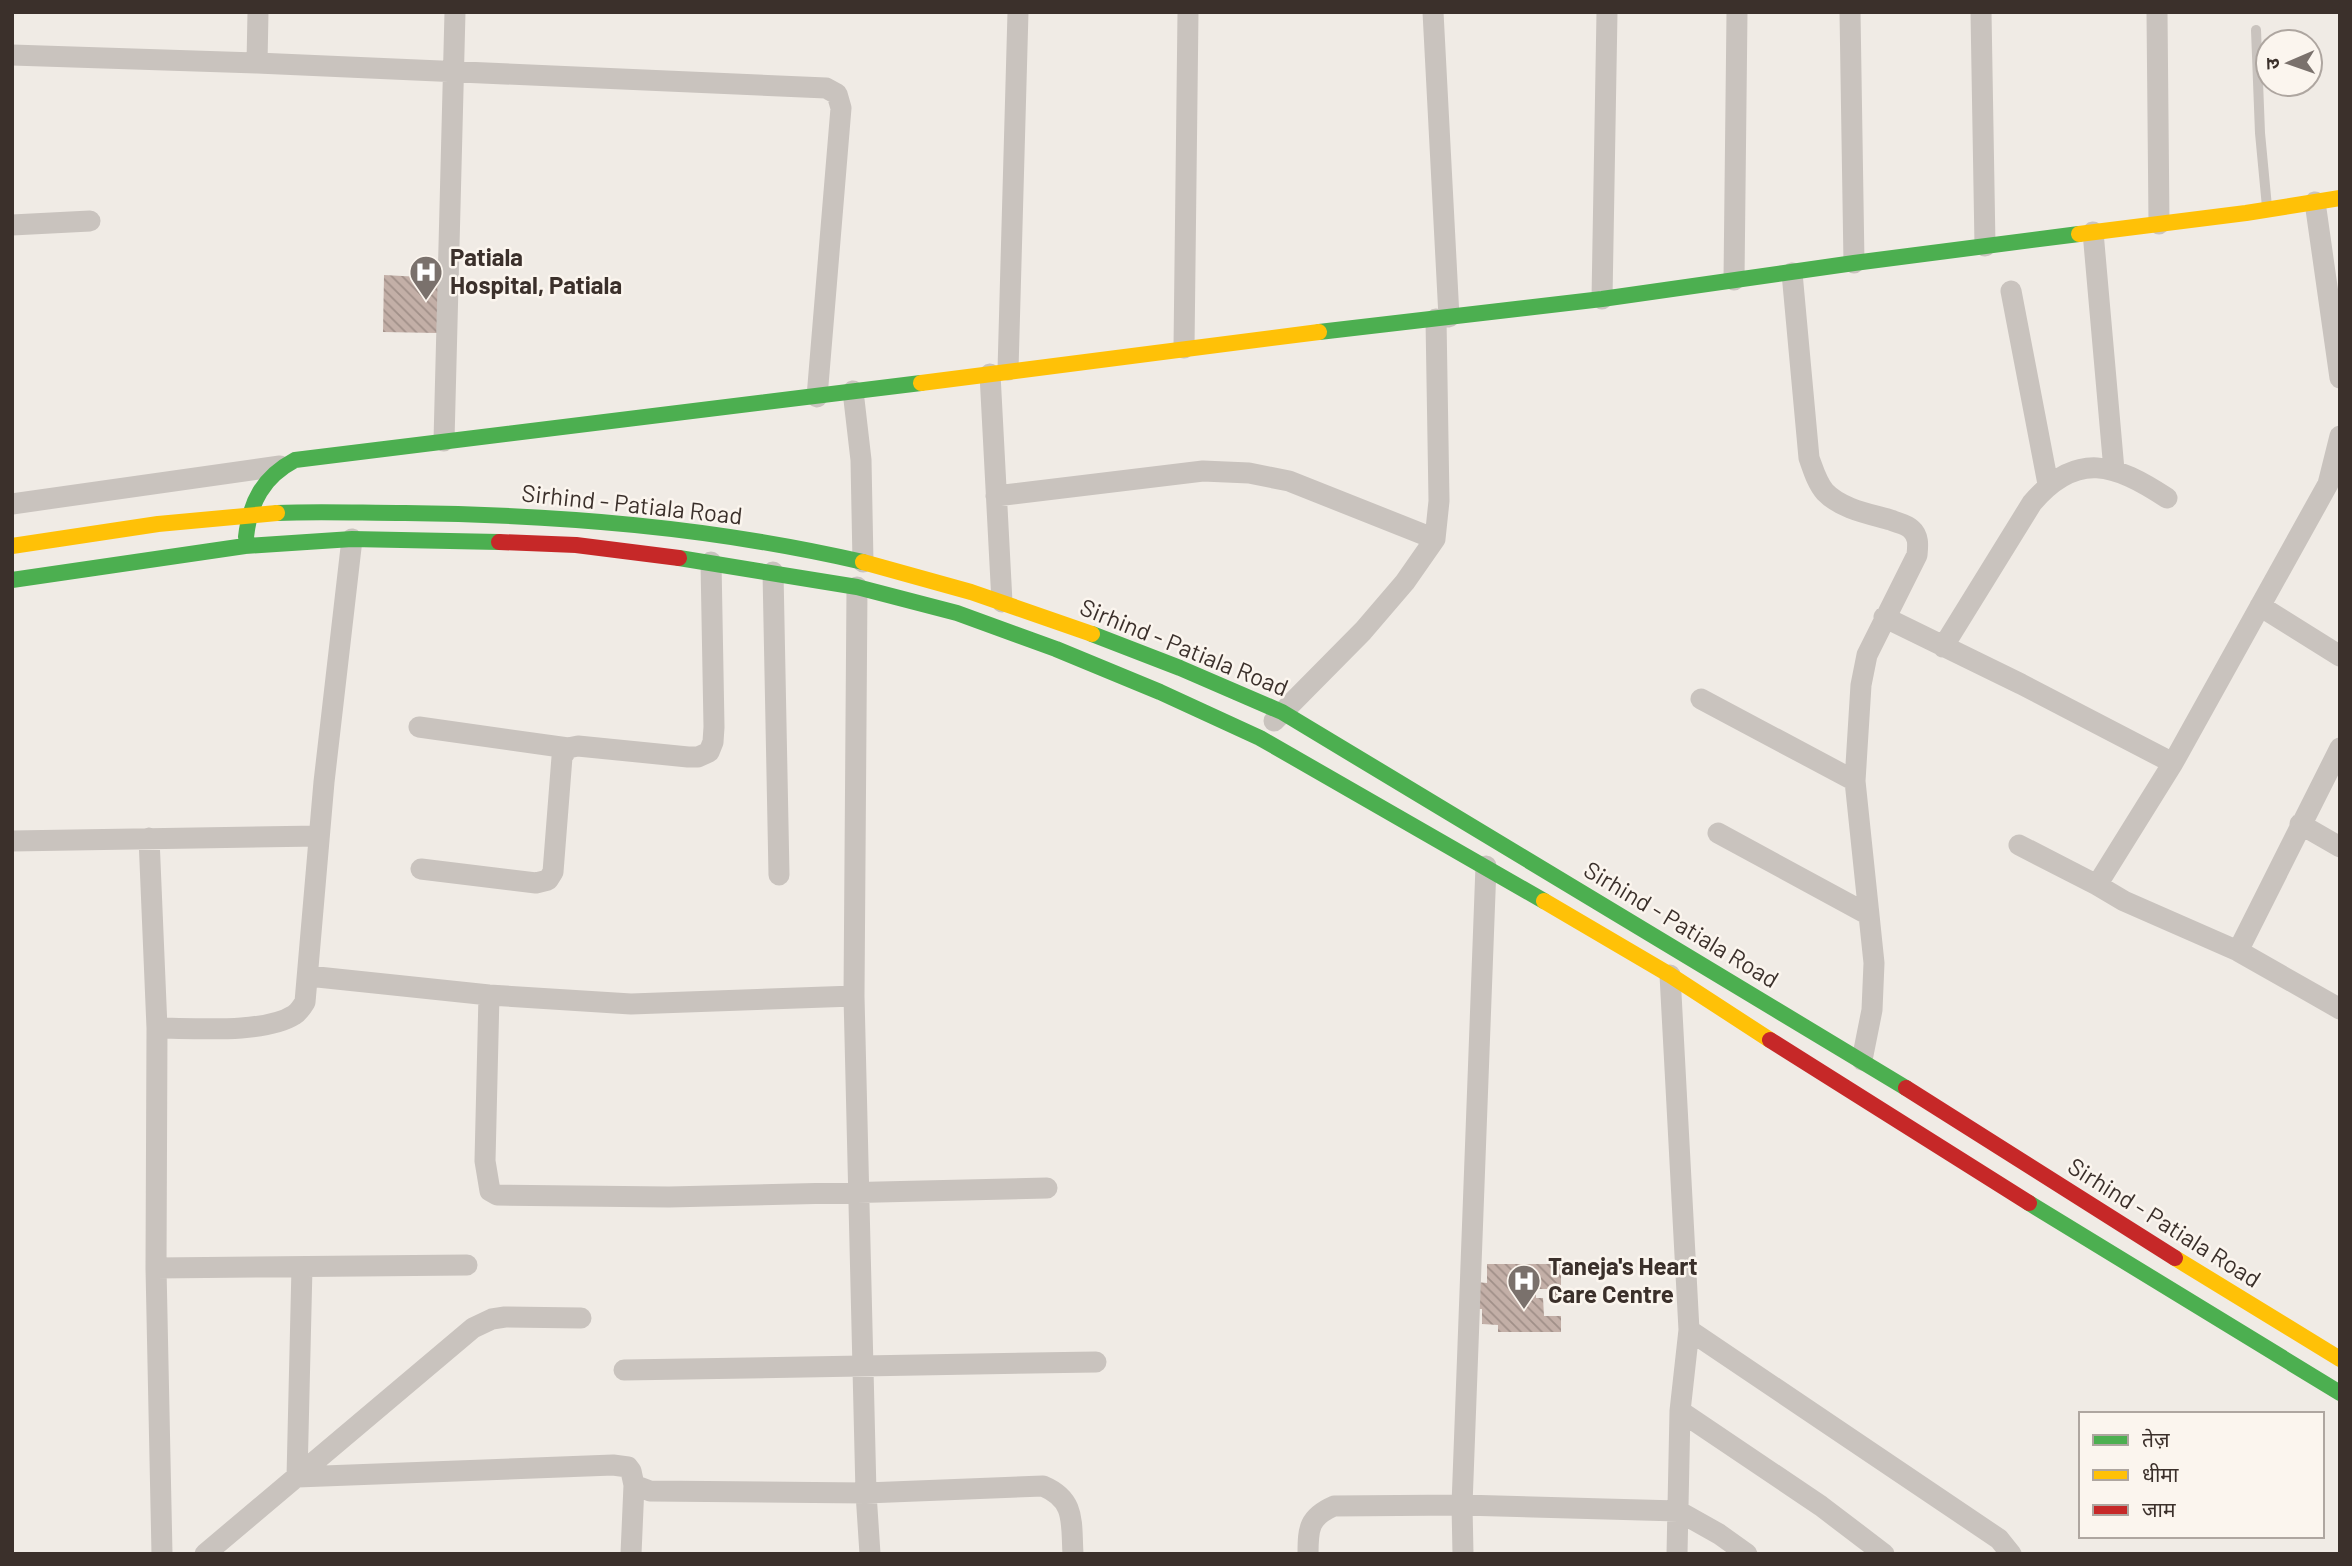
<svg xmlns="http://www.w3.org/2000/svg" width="2352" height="1566" viewBox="0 0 2352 1566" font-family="Barlow,'Noto Sans Devanagari',sans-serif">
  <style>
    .building { fill: url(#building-back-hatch) }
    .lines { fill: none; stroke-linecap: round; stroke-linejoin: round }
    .lane { stroke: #c9c3be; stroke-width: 10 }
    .street { stroke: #c9c3be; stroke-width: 21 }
    .fast { stroke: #4caf50; stroke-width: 16 }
    .slow { stroke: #ffc107; stroke-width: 16 }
    .jam { stroke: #c62828; stroke-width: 16 }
    .labels { text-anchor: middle; stroke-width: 5; stroke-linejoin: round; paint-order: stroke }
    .poi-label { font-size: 24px; font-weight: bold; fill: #3b302b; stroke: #fbf5ee; text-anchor: start }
    .street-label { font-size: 24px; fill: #3b302b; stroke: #fbf5ee }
  </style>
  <defs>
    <pattern id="building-back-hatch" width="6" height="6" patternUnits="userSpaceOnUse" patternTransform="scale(1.75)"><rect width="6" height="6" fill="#c3afa7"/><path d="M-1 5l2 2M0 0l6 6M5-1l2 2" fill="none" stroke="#a08f88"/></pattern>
  </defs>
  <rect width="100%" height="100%" fill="#f0ebe5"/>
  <path class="building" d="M384,275L439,278L437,333L383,332Z
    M1487,1264H1561V1299H1548V1289H1536V1298H1543L1544,1316H1561V1332H1498V1325L1482,1324V1309H1476V1282L1487,1283Z"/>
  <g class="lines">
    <path class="lane" d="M2256,30L2260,133L2267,207"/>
    <path class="street" d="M1433,12L1449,317
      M1850,12L1854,263
      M1981,12L1985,246
      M2157,12L2159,224
      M12,55L257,63L826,88L837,94L841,108L817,397
      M257,63L258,12
      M2315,202L2340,378
      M12,225L90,221
      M2093,232L2114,470
      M1792,273L1809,458C1813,469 1817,483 1825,492C1841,509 1870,514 1891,520C1897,523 1906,524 1911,529C1919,536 1918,545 1917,555L1867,655L1861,685L1855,781L1874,963L1872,1010L1862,1060
      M1734,280L1737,12
      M2011,291L2048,484
      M1602,299L1607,12
      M1184,348L1188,12
      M1008,370L1018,12
      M990,374L1002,602
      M853,391L861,460L863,562
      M444,441L455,12
      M996,496L1203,471L1249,473L1289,481L1435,539
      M12,504L280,466
      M773,572L779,875
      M857,587L854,996L866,1493L870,1554
      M2260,606L2340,656
      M1884,617L2021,684L2173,763
      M1943,647L2032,503C2077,450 2115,464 2167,498
      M1701,699L1855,781
      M1274,721L1363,631L1405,582L1435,539L1439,501L1436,319
      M419,727L568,748L578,746L688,757H698L709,752L713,742L714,727L711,562
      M2300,824L2340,847
      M1718,833L1869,915
      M149,838L157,1028L156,1268L162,1554
      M12,841L319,836
      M2019,845L2097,885L2173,763L2328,484L2340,436
      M421,869L536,883L548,880L553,872L562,757L568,748
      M2097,885L2124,901L2238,951L2340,1009
      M2238,951L2340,748
      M1670,975L1689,1330L1680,1411L1677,1554
      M308,976L489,995L631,1004L854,996
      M489,995L485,1161L490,1191L497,1195L669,1197L1047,1188
      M157,1028C193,1028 264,1034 294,1015C299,1012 302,1007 305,1002L324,782L352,539
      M302,1267L297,1477L613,1465L628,1467L631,1471L634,1485L650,1491L866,1493L1043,1486C1076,1500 1071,1522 1073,1554
      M156,1268L467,1265
      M1689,1330L1999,1539L2011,1554
      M624,1370L1096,1362
      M1680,1411L1821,1506L1884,1554
      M205,1554L473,1328L492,1319L505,1317L581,1318
      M631,1554L634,1485
      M1308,1554C1308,1528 1309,1517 1334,1506L1462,1505L1678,1511L1719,1534L1747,1554
      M1463,1554L1462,1505L1486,866"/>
    <path class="fast" d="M1319,332L1602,299L1854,263L2079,234
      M277,513C320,511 362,513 405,513C560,515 711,527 863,562
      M246,537C250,502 263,477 295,460L921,383
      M679,558L857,587L957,613L1056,649L1160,692L1260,738L1544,901
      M12,580L245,546L352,539L499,542
      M1092,634L1180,668L1282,712L1906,1088
      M2029,1203L2340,1393"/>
    <path class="slow" d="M2079,234L2246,213L2340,198
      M921,383L1319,332
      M12,546L158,524L277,513
      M863,562L971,592L1092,634
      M1544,901L1670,975L1770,1040
      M2175,1258L2340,1359"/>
    <path class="jam" d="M499,542L576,545L679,558
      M1770,1040L2029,1203
      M1906,1088L2175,1258"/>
  </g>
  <defs>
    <symbol id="hospital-pin" viewBox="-11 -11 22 30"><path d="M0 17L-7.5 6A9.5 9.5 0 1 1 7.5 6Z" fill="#7a716c" stroke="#fbf5ee"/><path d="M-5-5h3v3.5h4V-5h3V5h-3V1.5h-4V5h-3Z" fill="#fff"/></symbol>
  </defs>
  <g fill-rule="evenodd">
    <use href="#hospital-pin" x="407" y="253" width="38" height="52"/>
    <use href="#hospital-pin" x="1505" y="1262" width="38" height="52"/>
  </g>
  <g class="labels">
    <g class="poi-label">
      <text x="450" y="266">Patiala<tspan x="450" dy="28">Hospital, Patiala</tspan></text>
      <text x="1548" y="1275">Taneja's Heart<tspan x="1548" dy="28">Care Centre</tspan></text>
    </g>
    <g class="street-label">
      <text transform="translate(632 505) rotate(6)" y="8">Sirhind - Patiala Road</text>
      <text transform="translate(1184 648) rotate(22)" y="8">Sirhind - Patiala Road</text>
      <text transform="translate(1681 925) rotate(31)" y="8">Sirhind - Patiala Road</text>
      <text transform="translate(2164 1223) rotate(32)" y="8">Sirhind - Patiala Road</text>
    </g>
  </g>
  <rect width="2352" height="1566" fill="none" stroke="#3b302b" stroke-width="28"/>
  <rect x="2079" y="1412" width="245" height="126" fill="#fbf5ee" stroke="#aea6a0" stroke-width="2"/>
  <rect x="2093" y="1435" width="35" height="10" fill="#4caf50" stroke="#aea6a0" stroke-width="2"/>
  <text x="2142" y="1447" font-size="21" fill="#3b302b">तेज़</text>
  <rect x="2093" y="1470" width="35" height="10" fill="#ffc107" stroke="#aea6a0" stroke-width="2"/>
  <text x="2142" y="1482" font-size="21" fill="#3b302b">धीमा</text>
  <rect x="2093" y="1505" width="35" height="10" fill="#c62828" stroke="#aea6a0" stroke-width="2"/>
  <text x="2142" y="1517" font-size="21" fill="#3b302b">जाम</text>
  <g transform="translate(2289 63) rotate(268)"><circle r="33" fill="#fbf5ee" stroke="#aea6a0" stroke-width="2"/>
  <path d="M0-5L12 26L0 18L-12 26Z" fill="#7a716c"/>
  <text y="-10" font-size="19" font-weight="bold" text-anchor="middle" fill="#3b302b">उ</text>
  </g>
</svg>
